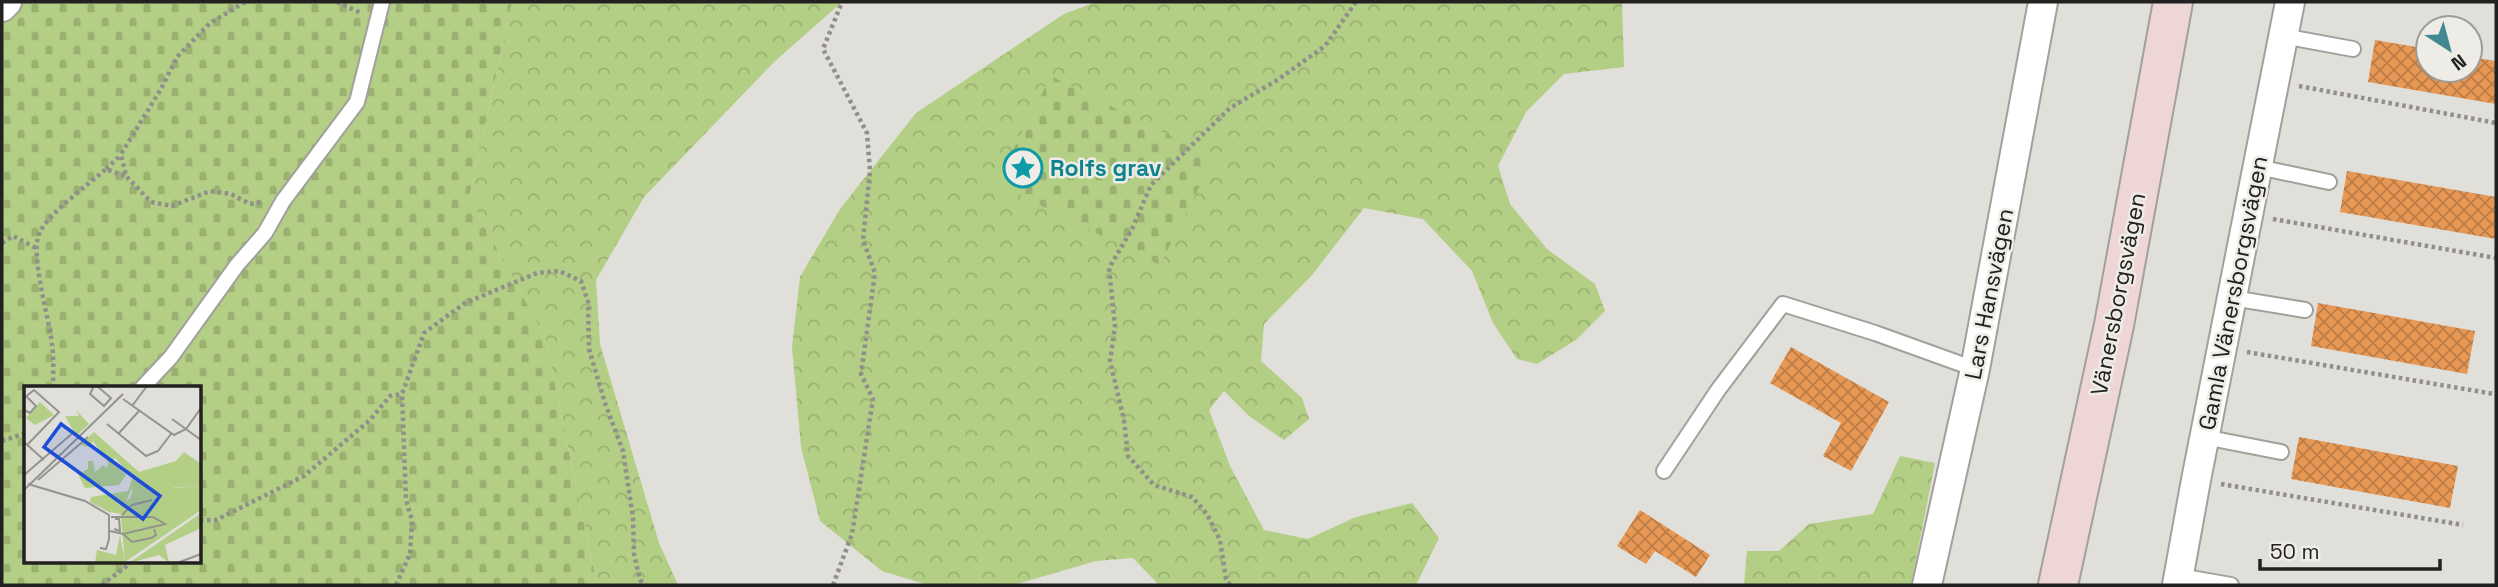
<svg xmlns="http://www.w3.org/2000/svg" width="2498" height="587" viewBox="0 0 2498 587" font-family="'Space Grotesk',sans-serif">
  <style>
    .forest { fill: url(#forest-crowns) }
    .cemetery { fill: url(#cemetery-stones); fill-rule: evenodd }
    .building { fill: url(#building-cross-hatch) }
    .lines { fill: none; stroke-linecap: round; stroke-linejoin: round }
    .service-casing { stroke: #a2a09b; stroke-width: 18 }
    .minor-casing { stroke: #a2a09b; stroke-width: 32 }
    .secondary-casing { stroke: #a2a09b; stroke-width: 42 }
    .path { stroke: #918f8b; stroke-width: 4.5; stroke-dasharray: 3.5 3.5; stroke-linecap: butt }
    .service { stroke: #fff; stroke-width: 14 }
    .minor { stroke: #fff; stroke-width: 28 }
    .secondary { stroke: #eed6d7; stroke-width: 38 }
    .labels { text-anchor: middle; stroke-width: 5; stroke-linejoin: round; paint-order: stroke }
    .culture-label { font-size: 23px; font-weight: bold; fill: #0d838f; stroke: #eeece6; text-anchor: start }
    .street-label { font-size: 23px; fill: #22211f; stroke: #eeece6 }
    .inset-road { fill: none; stroke: #95938f; stroke-width: 2 }
    .view { fill: #1d4ed8; fill-opacity: 0.15; stroke: #1d4ed8; stroke-width: 3.5 }
    .inset-edge { fill: none; stroke: #22211f; stroke-width: 3.5 }
  </style>
  <defs>
    <pattern id="forest-crowns" width="20" height="18" patternUnits="userSpaceOnUse" patternTransform="scale(1.75)"><rect width="20" height="18" fill="#b3ce85"/><path d="M2 6a3 3 0 1 1 6 0M12 15a3 3 0 1 1 6 0" fill="none" stroke="#9ab172"/></pattern>
    <pattern id="cemetery-stones" width="16" height="16" patternUnits="userSpaceOnUse" patternTransform="scale(1.75)"><rect width="16" height="16" fill="#b3ce85"/><path d="M2 7V4a2 2 0 0 1 4 0v3zM10 15v-3a2 2 0 0 1 4 0v3z" fill="#9ab172"/></pattern>
    <pattern id="building-cross-hatch" width="8" height="8" patternUnits="userSpaceOnUse" patternTransform="scale(1.75)"><rect width="8" height="8" fill="#e79855"/><path d="M0 0l8 8M0 8l8-8" fill="none" stroke="#bb7c46"/></pattern>
  </defs>
  <rect width="100%" height="100%" fill="#e1dfd9"/>
  <path class="forest" d="M512,2H842L774,62L644,197L596,280L600,344L659,543L678,585H597L545,337L469,198Z
    M1096,2H1622L1624,67L1564,74L1526,112L1498,166L1510,204L1547,249L1595,284L1605,311L1576,340L1537,364L1517,359L1493,323L1472,271L1423,219L1364,208L1312,275L1264,324L1261,361L1302,398L1309,419L1284,440L1249,416L1224,391L1209,410L1230,466L1264,530L1308,539L1356,517L1412,503L1439,538L1416,585H1159L1133,558L1096,561L1013,585H928L882,571L820,521L801,447L792,347L800,277L840,209L916,113L1064,14Z
    M1900,456L1935,463L1911,585H1744L1747,551H1779L1809,524L1873,514Z"/>
  <path class="cemetery" d="M2,2H512L469,198L545,337L597,585H2ZM26,388H200V561H26Z
    M1051,76L1214,158L1160,265L996,183Z"/>
  <path class="building" d="M2375,40L2428,49V70H2470V57L2496,61V104L2368,82Z
    M2347,171L2496,197V239L2340,212Z
    M2318,303L2475,331L2467,374L2311,346Z
    M1791,347L1889,402L1851,471L1823,456L1841,423L1770,383Z
    M2299,437L2458,466L2450,508L2291,479Z
    M1640,510L1710,555L1696,577L1655,551L1646,564L1617,546Z"/>
  <g class="lines">
    <defs>
      <path id="service" d="M2283,36L2353,49
        M2258,167L2329,182
        M2232,298L2305,310
        M142,388L171,357L237,265L265,233L283,201L357,102L382,2
        M2204,437L2281,452
        M1664,471L1718,390L1783,304L1875,333L1975,369
        M2179,576L2231,585"/>
      <path id="minor" d="M2,7L7,2
        M1927,585L1975,369L2043,2
        M2177,585L2196,480L2290,2"/>
      <path id="secondary" d="M2058,585L2114,325L2173,2"/>
    </defs>
    <use href="#service" class="service-casing"/>
    <use href="#minor" class="minor-casing"/>
    <use href="#secondary" class="secondary-casing"/>
    <path class="path" d="M245,2L210,23L177,57L161,89L121,154L126,176L151,202L172,206L210,191L231,194L250,204L263,202
      M337,2L361,13
      M2299,86L2496,123
      M106,169L121,155
      M2273,219L2496,258
      M2,243L13,236L36,248
      M2247,352L2494,394
      M53,388C53,373 54,358 52,344C49,317 29,253 40,232C49,213 89,184 106,169L125,176
      M2,441L26,433
      M2221,484L2463,525
      M200,520H216L304,476L370,420L390,396L402,394
      M102,585L133,561
      M396,585L410,554L412,520L406,500L402,394L424,333L465,303L537,273L559,271L581,281L588,302L589,349L605,403L623,451L633,518L634,554L640,580L646,585
      M833,585L852,534L873,399L861,374L875,273L863,240L870,171L867,133L823,49L842,2
      M1230,585L1226,579L1220,540L1207,514L1192,497L1154,485L1128,456L1124,420L1110,361L1115,326L1109,268L1132,229L1151,185L1230,108L1279,79L1325,46L1356,2"/>
    <use href="#service" class="service"/>
    <use href="#minor" class="minor"/>
    <use href="#secondary" class="secondary"/>
  </g>
  <defs>
    <symbol id="sight-ring" viewBox="-11 -11 22 22"><circle r="9.5" fill="#eeece6" stroke="#0f9aa8" stroke-width="1.5"/><path d="M0-6L1.8-2.2L6-1.7L2.9 1.2L3.7 5.4L0 3.3L-3.7 5.4L-2.9 1.2L-6-1.7L-1.8-2.2Z" fill="#0f9aa8"/></symbol>
  </defs>
  <g fill-rule="evenodd">
    <use href="#sight-ring" x="1001" y="146" width="44" height="44"/>
  </g>
  <g class="labels">
    <g class="culture-label">
      <text x="1050" y="176">Rolfs grav</text>
    </g>
    <g class="street-label">
      <text transform="translate(2233 293) rotate(-79)" y="8">Gamla Vänersborgsvägen</text>
      <text transform="translate(1989 294) rotate(-79)" y="8">Lars Hansvägen</text>
      <text transform="translate(2118 294) rotate(-79)" y="8">Vänersborgsvägen</text>
    </g>
  </g>
  <g transform="translate(24 386)">
    <rect width="177" height="177" fill="#e1dfd9"/>
    <path d="M52,24L65,38L52,50L41,30H55ZM70,46L115,86L152,75L160,66L177,78V100L107,104L97,128L85,126L66,116L67,111L104,105L109,91L90,71V78L102,89L95,99L61,102L54,88L64,83V75H69L71,86L79,79L83,82L84,76L69,55L66,61L56,59ZM177,127V142L141,159L145,177L135,169L105,177ZM96,149L101,176L71,177L73,164L92,169Z" fill="#b3ce85"/>
    <path d="M141,91L150,102L177,100V124L101,176L96,121L106,112L113,92Z" fill="#b3ce85"/>
    <path d="M16,16L30,29L11,39L2,32Z" fill="#b3ce85"/>
    <path class="inset-road" d="M70,0L66,8L80,20L87,12L73,0M0,12L10,4L35,26L4,58M99,13L150,49L162,43L177,22M108,20L123,0M0,24L6,27L12,20L2,10M148,33L177,54M83,38L122,70L134,65L147,48M95,47L115,25M0,56L20,74M0,89L50,46M14,94L64,51M4,98L61,115L85,129V153L82,163L76,162M0,104L99,8L95,12M98,129L108,119L128,114M90,143L96,145L95,133H91M86,145L99,148L141,138L129,131H87M99,148L108,156L127,152L132,149L130,143M153,177L177,168"/>
    <path class="view" d="M37,38L136,110L119,133L20,61Z"/>
    <rect width="177" height="177" class="inset-edge"/>
  </g>
  <rect width="2498" height="587" fill="none" stroke="#22211f" stroke-width="7"/>
  <g transform="translate(2449 49) rotate(144)"><circle r="33" fill="#eeece6" stroke="#9c9b96" stroke-width="2"/>
  <path d="M0-5L12 26L0 18L-12 26Z" fill="#41898e"/>
  <text y="-10" font-size="19" font-weight="bold" text-anchor="middle" fill="#22211f">N</text>
  </g>
  <path d="M2260 559v10h180v-10" fill="none" stroke="#22211f" stroke-width="3.5"/>
  <text x="2270" y="559" font-size="21" fill="#22211f" stroke="#eeece6" stroke-width="5" paint-order="stroke">50 m</text>
</svg>
